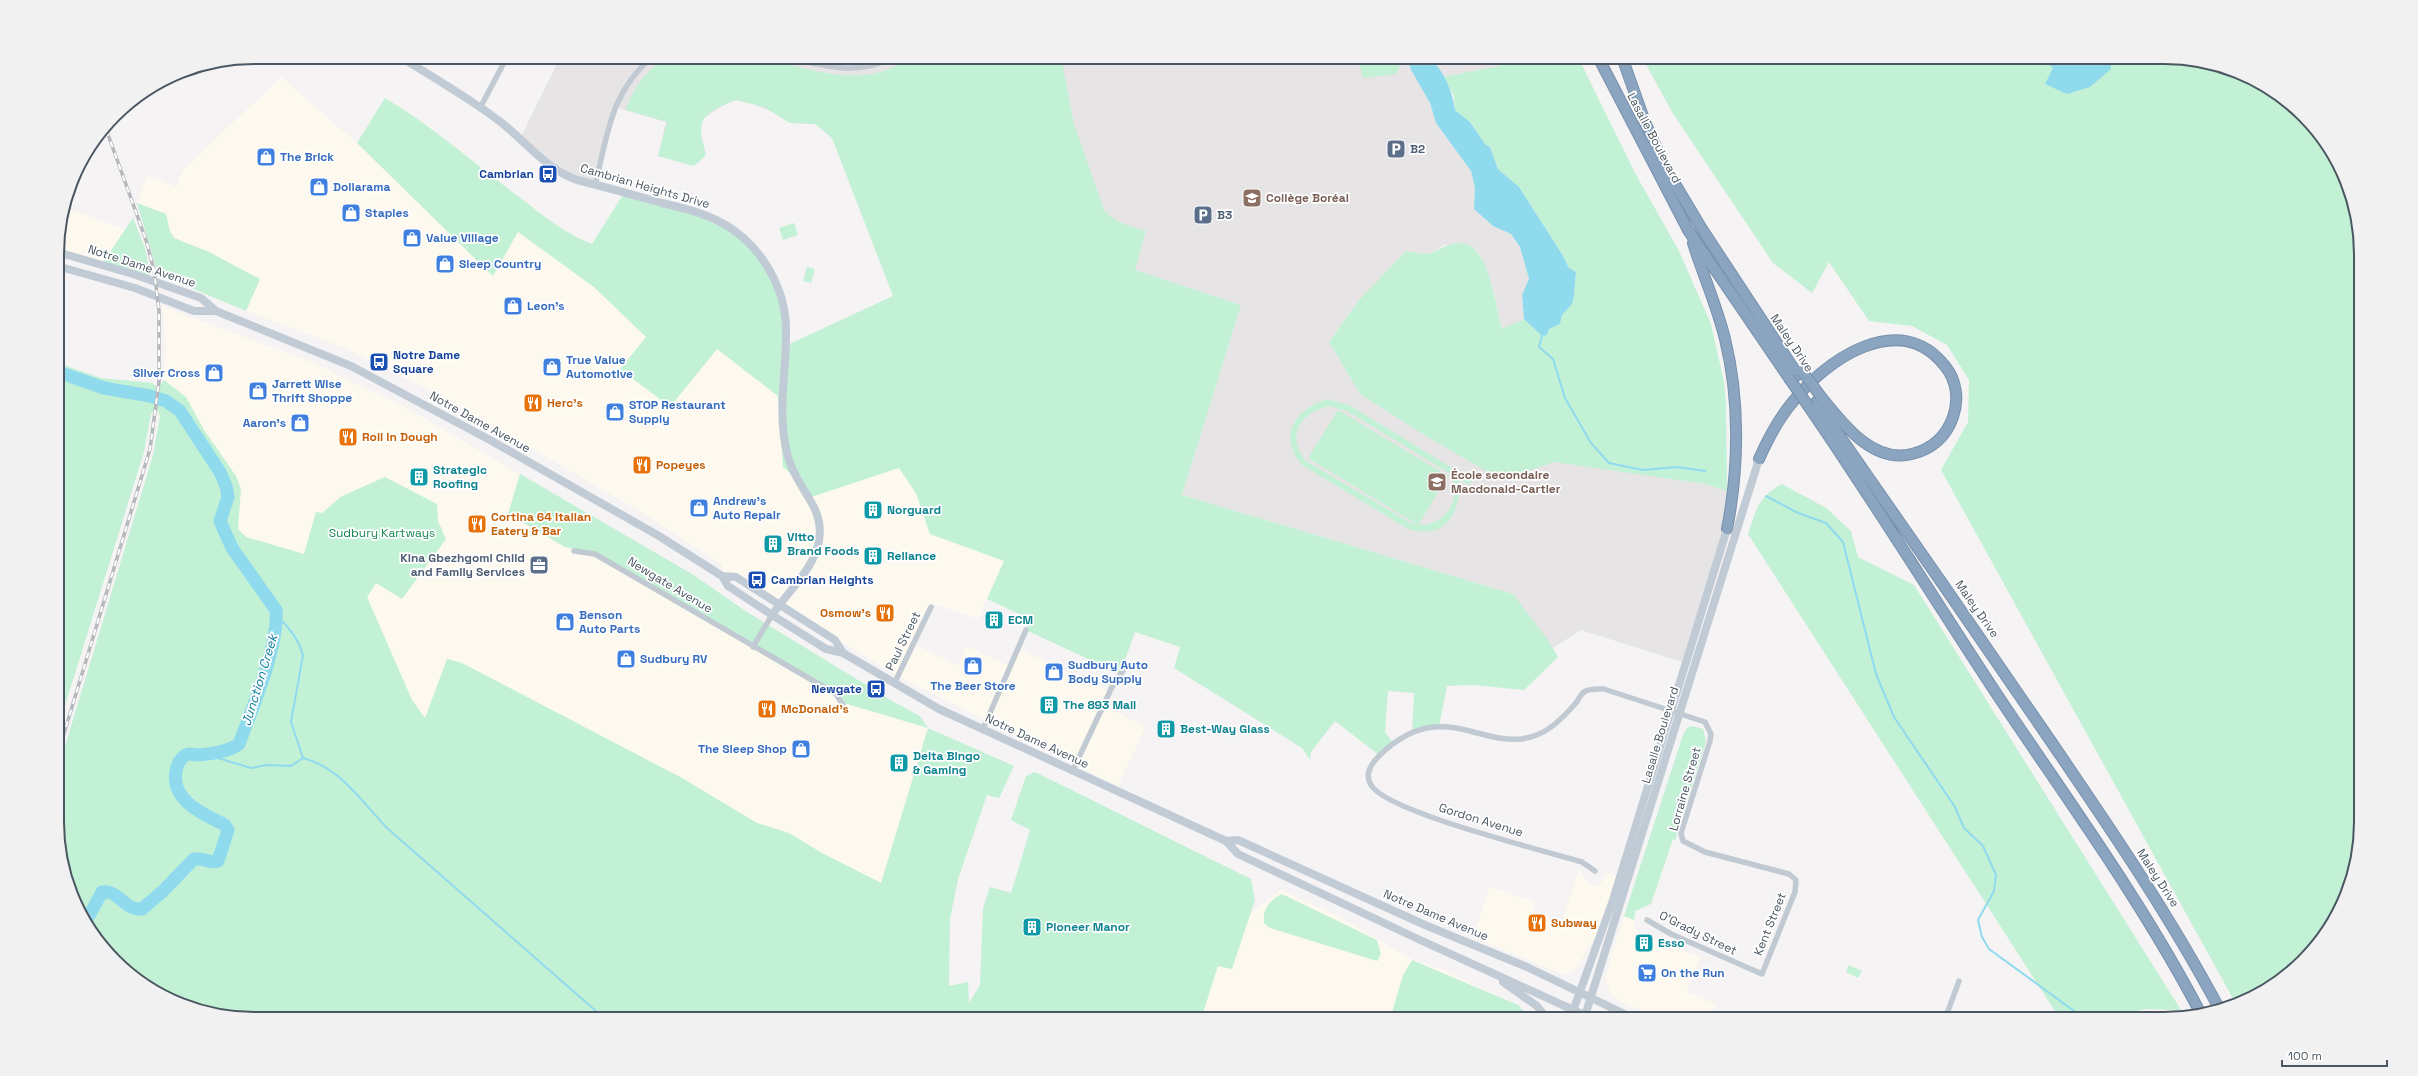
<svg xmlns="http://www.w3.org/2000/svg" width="2418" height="1076" viewBox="0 0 2418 1076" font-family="'Space Grotesk',sans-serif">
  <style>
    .commercial { fill: #fdf9ef }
    .education { fill: #e6e4e5 }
    .green { fill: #c3f1d5; fill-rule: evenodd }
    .water { fill: #90daee }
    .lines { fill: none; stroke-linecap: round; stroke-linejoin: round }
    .stream { stroke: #90daee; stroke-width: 2 }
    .river { stroke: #90daee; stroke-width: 13 }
    .highway-casing { stroke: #7690ad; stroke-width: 12 }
    .street { stroke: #c1cad2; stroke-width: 5.5 }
    .secondary { stroke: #c1cbd6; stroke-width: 8 }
    .highway { stroke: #8ba5c1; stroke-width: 10 }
    .rail-casing { stroke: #b5b8bd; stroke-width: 3.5 }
    .rail { stroke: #fff; stroke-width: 2; stroke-dasharray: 6; stroke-linecap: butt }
    .highway-bridge-casing { stroke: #7690ad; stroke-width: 12; stroke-linecap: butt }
    .highway-bridge { stroke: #8ba5c1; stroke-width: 10 }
    .labels { text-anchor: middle; stroke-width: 3.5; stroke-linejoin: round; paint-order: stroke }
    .street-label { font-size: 12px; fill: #4a5661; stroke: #fff }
    .service-label { font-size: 12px; font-weight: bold; fill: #4e5e75; stroke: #fff; text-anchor: start }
    .shop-label { font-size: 12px; font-weight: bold; fill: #366cbe; stroke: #fff; text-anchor: start }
    .transit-label { font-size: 12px; font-weight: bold; fill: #164399; stroke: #fff; text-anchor: end }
    .education-label { font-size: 12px; font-weight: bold; fill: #785e54; stroke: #fff; text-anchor: start }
    .food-label { font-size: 12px; font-weight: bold; fill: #c56008; stroke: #fff; text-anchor: start }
    .culture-label { font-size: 12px; font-weight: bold; fill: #0d838f; stroke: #fff; text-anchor: start }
    .park-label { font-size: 12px; fill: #17864f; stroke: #fff }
    .water-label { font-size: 13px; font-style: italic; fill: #0c7c9b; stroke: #fff }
    .rim { fill: none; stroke: #4a5661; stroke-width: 2 }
  </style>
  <rect width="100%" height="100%" fill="#f5f3f3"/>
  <path class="commercial" d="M281,77L357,143L492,276L518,232L594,287L646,337L670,407L717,349L778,396L783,467L796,478L808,498L898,468L916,493L930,534L1004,561L978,619L933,604L913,644L958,665L966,646L1010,666L1017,648L1110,691L1103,706L1146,726L1118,786L897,676L736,577L722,576V565L643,513L432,391L340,346L246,311L260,279L209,252L174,238L170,231L166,214L137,203L147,175L176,187L183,170Z
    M66,208L125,229L102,264L57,252V241Z
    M162,306L314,363L403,406L520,474L508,514L565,547L586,551L836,694L844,703L928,728L881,883L822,853L789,833L757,823L682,778L447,659L425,718L412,700L367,597L376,583L402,599L446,539L438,521L437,511L342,496L322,513L316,512L304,554L246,537L238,529L236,476L204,430L186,397L164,380L166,347Z
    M1579,869L1588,883L1596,887L1603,881L1606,873L1616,876L1602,924L1576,969L1564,975L1473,937L1490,887L1535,902L1533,913L1562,922Z
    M1281,890L1334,914L1413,960L1441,969L1517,1005L1534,1019H1201L1218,965L1246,924L1250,914Z
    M1624,916L1634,920V928L1639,932L1700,957L1687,992L1716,1004L1709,1019H1659L1619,1001L1611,994L1605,978Z"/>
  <path class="education" d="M560,57H1407L1411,70L1430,103L1436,123L1471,171L1475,188L1474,209L1493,226L1511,234L1520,247L1529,279L1522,295L1524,319L1502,330L1494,291L1479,253L1461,243L1444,245L1430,254L1406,251L1359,300L1329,342L1360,394L1424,435L1502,479L1554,461L1705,484L1727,491L1721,537L1682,662L1581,630L1553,648L1513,594L1182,495L1241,305L1134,270L1146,233L832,138L815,124L790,123L775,113L744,101L736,100L726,104L704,118L700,129L706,155L694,166L658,156L666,122L614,107L594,185L577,181L519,141Z
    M1427,57H1543L1443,77L1437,65Z"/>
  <path class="green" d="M668,57C695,57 724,54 751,57C802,64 863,95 909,57H1061L1074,124L1104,210C1115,223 1130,226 1146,231L1135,270L1241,305L1182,495L1513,594L1548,640L1558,657L1524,690L1473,685L1447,686L1439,726L1412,732L1414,693L1388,691L1385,732L1393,743L1379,755L1335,721L1311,752L1310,760L1302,748L1174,668L1180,647L1135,632L1120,674L1026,630L1030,619L987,599L1004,561L930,534L916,493L899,468L808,498L796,478L783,467L778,396L717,349L670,407L620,369L646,337L594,287L518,232L493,276L357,143L385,98C434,127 477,166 523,200C545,217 566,234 592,244L624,193L703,214L750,244L779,291L785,346L893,296L832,138L815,124L790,123L764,107L736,100C700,114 696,119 706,155L694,166L658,156L667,122L626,110C634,86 646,70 668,57Z
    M1358,57H1404L1396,74L1363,78Z
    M1543,57H1578L1635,173L1679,251L1711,324L1724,382L1726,402L1727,491L1705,484L1554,462L1502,480L1424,435L1360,394L1329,342L1359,300L1406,251C1413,252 1424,255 1431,253C1441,249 1448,243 1460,243C1489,242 1496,308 1502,329L1524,319L1542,335H1547L1549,329L1560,324L1562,315L1574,296L1576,272L1569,268L1562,254L1519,187L1498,169L1490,147L1485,144L1470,122L1455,110L1454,96L1443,77Z
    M1642,57H2164L2239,72L2284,97L2320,134L2346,179L2359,228L2361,823L2346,897L2320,942L2284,979L2236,1004L1941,470L1968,422L1969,380L1947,345L1912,326L1869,321L1829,262L1812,293L1773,263L1672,112Z
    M137,203L166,214L170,231L174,238L209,252L260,279L246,311L158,274Z
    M133,218L145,248L151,280L102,264Z
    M794,223L798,235L783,240L779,228Z
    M807,267L815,269L811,283L803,281Z
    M58,363L101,378L152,383L158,388L164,380L186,397L204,430L236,476L241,489L238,529L246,537L304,554L316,512L322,513L342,496L385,477L437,504L438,521L446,539L402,599L376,583L367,597L412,700L425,718L447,659L462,663L682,778L757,823L789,833L822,853L881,883L928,728L844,703L836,694L595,553L565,547L508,514L520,474L692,574L747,612L894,702L920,716L928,728L1014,766L999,798L987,795L958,879L950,919L949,986L968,982L969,1003L980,985L983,908L990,887L1011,893L1030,830L1011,820L1026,776L1035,772L1251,879L1255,900L1232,969L1218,966L1201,1019H254L179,1004L134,979L98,942L72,898L59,848V766L153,455L160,416L156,408L151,414L144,452L58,728Z
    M1328,399L1349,405L1472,480L1469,485L1459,479C1462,512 1445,541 1408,529L1302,465C1277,435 1295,409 1328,399ZM1329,406L1347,411L1449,473C1466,499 1441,533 1411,523L1306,461C1285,435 1301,413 1329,406Z
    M1338,410L1448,476L1418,525L1308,458Z
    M1782,484L1826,508L1851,531L1858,557L1914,585L2181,1010L2147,1009L2091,1019H2060L1748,534C1756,510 1758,497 1782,484Z
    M1692,726L1703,729L1706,741L1676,838L1675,841L1673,839L1651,904L1635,911L1634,920L1624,916L1683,735L1687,728Z
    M1282,894L1377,940L1381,954L1377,961L1270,928L1264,923C1262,910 1270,899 1282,894Z
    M1412,960L1518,1005L1532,1019H1390L1403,975Z
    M1849,965L1862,971L1858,978L1846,972Z"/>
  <path class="water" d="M1407,57C1413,57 1423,55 1428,58C1442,65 1454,95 1455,110L1470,122L1485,144L1490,147L1498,169L1519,187L1562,254L1569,268L1576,272L1574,296L1572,304L1562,315L1560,324L1549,329L1547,335L1542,336L1524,319L1522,295L1529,279L1520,247L1511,234L1493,226L1474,209L1475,188L1471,171L1436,123L1430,103L1411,70Z
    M2039,57H2111V69L2090,87L2067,94L2045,84L2053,68Z"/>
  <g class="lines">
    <path class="stream" d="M1542,336L1539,347L1553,359L1565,398L1591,443L1609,463L1643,470L1677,467L1705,471
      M1766,496L1798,513L1826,523L1843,542L1876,674L1894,717L1955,807L1964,828L1983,846L1996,875L1994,891L1978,920L1982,937L1989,949L2085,1019
      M277,616C289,627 299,640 303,655L291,722L303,758
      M210,752L218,758L251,768L266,765L291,766L303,758C341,768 361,801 387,828L605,1019"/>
    <path class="river" d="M58,372L104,388L150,396L166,401L180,411L220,472L226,486L228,497L220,521L232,548L276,610C279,646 252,709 239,744C230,751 210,754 198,755C195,755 192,754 189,754C183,755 178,762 177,767C167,799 203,814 225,825L228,830L218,861C209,864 203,857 194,859L163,891L142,909C125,911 118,889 102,892L90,914L85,919"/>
    <defs>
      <path id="highway" d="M1598,57L1688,230L1789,378
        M1622,57L1645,122L1665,167L1702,229L1798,375
        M1693,243C1703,275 1717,306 1725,339C1740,400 1739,468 1727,529
        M1816,402C1894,514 1973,627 2050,740C2110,828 2170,916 2220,1010
        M1809,407C1875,503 1936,602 2000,699C2069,802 2143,903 2201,1014
        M1759,459C1768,439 1777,421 1791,404C1825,360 1900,308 1945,366C1957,381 1959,400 1953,417C1946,437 1932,449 1912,454C1873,464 1843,424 1822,398"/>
    </defs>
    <use href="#highway" class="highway-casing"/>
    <path class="street" d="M785,57C822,65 857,77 893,57
      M480,108L507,57
      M595,185C608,134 610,93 652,57
      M574,551L595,554L836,694L846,710
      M753,647L772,615
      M894,684L931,607
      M983,729L1026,630
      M1073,770L1112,687L1124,669
      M1595,871L1582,862C1546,851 1386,812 1371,785C1364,774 1371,764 1379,756C1394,741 1413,729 1434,727C1464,724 1491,742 1521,739C1545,736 1559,722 1575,704C1578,701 1580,695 1584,692C1589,688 1598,689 1604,689L1705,722L1711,734L1710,741L1681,833L1683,841L1705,852L1789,874L1796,880L1795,892L1762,974L1671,934L1647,920
      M1945,1019L1959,981"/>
    <path class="secondary" d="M400,57C433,77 467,97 498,120C525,140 544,168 577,180C605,187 634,195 662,203C683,208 705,213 724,224C761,245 785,287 786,328C787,364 779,401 784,437C788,466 795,475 810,500C839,547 798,578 772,615
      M57,252L133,274L201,298L216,311L351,366L490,440L659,536L722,576L736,577L835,640L843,653
      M57,266L135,288L194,311H216
      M722,576L728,586L772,615L826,649L843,653L939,709L1226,841L1238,854L1418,939L1593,1019
      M1226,841L1238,840L1425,925L1527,967L1635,1019
      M1503,982L1537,1006L1547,1019
      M1570,1019L1613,900L1727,529
      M1584,1019L1759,459"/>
    <use href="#highway" class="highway"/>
    <defs>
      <path id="rail" d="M59,750L150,449L159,382V311L154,270L146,240L106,129"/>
    </defs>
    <use href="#rail" class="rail-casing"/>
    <use href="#rail" class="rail"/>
    <defs>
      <path id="highway-bridge" d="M1802,371L1822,398
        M1789,378L1809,407"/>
    </defs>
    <use href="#highway-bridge" class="highway-bridge-casing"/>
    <use href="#highway-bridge" class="highway-bridge"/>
  </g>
  <defs>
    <symbol id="parking-square" viewBox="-11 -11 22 22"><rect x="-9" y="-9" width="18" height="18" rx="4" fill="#5c6f8a" stroke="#fff"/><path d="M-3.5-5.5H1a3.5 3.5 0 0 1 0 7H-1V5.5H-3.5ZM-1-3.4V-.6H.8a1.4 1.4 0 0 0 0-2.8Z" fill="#fff"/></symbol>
    <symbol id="shop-square" viewBox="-11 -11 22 22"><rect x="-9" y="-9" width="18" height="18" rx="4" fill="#3f7fe0" stroke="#fff"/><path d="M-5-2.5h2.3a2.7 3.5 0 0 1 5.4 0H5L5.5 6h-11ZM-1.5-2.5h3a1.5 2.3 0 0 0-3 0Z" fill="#fff"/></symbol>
    <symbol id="bus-square" viewBox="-11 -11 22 22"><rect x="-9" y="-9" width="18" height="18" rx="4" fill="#1a4fb4" stroke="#fff"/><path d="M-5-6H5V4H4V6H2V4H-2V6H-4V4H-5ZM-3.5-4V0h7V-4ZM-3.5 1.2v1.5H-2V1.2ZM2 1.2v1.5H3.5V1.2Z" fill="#fff"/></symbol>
    <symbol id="university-square" viewBox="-11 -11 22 22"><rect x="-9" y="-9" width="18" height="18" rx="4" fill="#8d6e63" stroke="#fff"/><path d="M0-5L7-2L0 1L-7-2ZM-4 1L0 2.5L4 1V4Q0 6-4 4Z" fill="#fff"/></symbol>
    <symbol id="restaurant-square" viewBox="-11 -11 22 22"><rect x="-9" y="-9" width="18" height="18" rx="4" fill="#e8710a" stroke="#fff"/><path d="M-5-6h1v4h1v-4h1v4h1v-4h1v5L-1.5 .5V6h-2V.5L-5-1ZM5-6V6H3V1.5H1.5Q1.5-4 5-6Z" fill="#fff"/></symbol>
    <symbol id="building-square" viewBox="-11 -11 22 22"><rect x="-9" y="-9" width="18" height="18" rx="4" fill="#0f9aa8" stroke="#fff"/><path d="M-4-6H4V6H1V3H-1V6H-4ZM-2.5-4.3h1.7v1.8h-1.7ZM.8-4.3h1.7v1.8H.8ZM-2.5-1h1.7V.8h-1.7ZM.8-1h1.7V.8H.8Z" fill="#fff"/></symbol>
    <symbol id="school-square" viewBox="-11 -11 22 22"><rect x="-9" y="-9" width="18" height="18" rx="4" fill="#8d6e63" stroke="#fff"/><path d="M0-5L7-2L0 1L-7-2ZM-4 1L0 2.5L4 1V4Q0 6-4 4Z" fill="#fff"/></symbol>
    <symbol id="office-square" viewBox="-11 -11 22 22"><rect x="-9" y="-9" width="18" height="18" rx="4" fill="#5c6f8a" stroke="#fff"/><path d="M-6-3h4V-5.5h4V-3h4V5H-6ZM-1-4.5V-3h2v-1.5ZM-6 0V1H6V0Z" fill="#fff"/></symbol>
    <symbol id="supermarket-square" viewBox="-11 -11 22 22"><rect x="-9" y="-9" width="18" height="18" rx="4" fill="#3f7fe0" stroke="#fff"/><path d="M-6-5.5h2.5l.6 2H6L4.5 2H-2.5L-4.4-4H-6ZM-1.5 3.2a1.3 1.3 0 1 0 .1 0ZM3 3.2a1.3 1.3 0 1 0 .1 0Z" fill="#fff"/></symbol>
  </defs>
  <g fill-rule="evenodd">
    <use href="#parking-square" x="1385" y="138" width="22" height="22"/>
    <use href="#shop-square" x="255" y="146" width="22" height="22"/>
    <use href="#bus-square" x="537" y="163" width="22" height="22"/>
    <use href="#shop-square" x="308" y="176" width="22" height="22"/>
    <use href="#university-square" x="1241" y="187" width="22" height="22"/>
    <use href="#shop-square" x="340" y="202" width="22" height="22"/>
    <use href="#parking-square" x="1192" y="204" width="22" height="22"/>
    <use href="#shop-square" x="401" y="227" width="22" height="22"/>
    <use href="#shop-square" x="434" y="253" width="22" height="22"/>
    <use href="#shop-square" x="502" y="295" width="22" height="22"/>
    <use href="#bus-square" x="368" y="351" width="22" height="22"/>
    <use href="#shop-square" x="541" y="356" width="22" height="22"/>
    <use href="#shop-square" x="203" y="362" width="22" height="22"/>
    <use href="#shop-square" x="247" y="380" width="22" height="22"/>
    <use href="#restaurant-square" x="522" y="392" width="22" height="22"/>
    <use href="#shop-square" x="604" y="401" width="22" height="22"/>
    <use href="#shop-square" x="289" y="412" width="22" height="22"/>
    <use href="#restaurant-square" x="337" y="426" width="22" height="22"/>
    <use href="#restaurant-square" x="631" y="454" width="22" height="22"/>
    <use href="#building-square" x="408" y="466" width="22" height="22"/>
    <use href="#school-square" x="1426" y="471" width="22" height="22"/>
    <use href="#shop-square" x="688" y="497" width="22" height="22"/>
    <use href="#building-square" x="862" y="499" width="22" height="22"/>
    <use href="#restaurant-square" x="466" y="513" width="22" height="22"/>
    <use href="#building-square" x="762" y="533" width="22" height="22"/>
    <use href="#building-square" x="862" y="545" width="22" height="22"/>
    <use href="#office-square" x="528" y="554" width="22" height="22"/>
    <use href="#bus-square" x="746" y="569" width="22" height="22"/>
    <use href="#restaurant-square" x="874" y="602" width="22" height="22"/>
    <use href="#building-square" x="983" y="609" width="22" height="22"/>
    <use href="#shop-square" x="554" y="611" width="22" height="22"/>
    <use href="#shop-square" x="615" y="648" width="22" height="22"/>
    <use href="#shop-square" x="962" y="655" width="22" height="22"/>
    <use href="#shop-square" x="1043" y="661" width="22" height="22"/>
    <use href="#bus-square" x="865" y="678" width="22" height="22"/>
    <use href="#building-square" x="1038" y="694" width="22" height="22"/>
    <use href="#restaurant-square" x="756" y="698" width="22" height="22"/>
    <use href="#building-square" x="1155" y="718" width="22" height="22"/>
    <use href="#shop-square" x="790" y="738" width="22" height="22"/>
    <use href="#building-square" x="888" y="752" width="22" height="22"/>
    <use href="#restaurant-square" x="1526" y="912" width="22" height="22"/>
    <use href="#building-square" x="1021" y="916" width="22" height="22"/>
    <use href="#building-square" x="1633" y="932" width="22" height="22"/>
    <use href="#supermarket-square" x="1636" y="962" width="22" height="22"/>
  </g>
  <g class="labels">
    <g class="street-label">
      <text transform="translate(1654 138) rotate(62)" y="4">Lasalle Boulevard</text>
      <text transform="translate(645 186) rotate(16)" y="4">Cambrian Heights Drive</text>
      <text transform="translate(142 266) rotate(18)" y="4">Notre Dame Avenue</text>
      <text transform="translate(1792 343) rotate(56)" y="4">Maley Drive</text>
      <text transform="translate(480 422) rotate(29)" y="4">Notre Dame Avenue</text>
      <text transform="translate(670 585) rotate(31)" y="4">Newgate Avenue</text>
      <text transform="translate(1977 609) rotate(55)" y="4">Maley Drive</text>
      <text transform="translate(903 641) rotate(-64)" y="4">Paul Street</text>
      <text transform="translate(1660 735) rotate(-73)" y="4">Lasalle Boulevard</text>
      <text transform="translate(1037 741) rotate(25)" y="4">Notre Dame Avenue</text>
      <text transform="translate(1685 789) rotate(-74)" y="4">Lorraine Street</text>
      <text transform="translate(1481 820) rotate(17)" y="4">Gordon Avenue</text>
      <text transform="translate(2158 878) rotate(57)" y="4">Maley Drive</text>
      <text transform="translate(1436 915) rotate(23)" y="4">Notre Dame Avenue</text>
      <text transform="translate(1770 924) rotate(-68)" y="4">Kent Street</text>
      <text transform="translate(1698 933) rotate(26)" y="4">O'Grady Street</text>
    </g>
    <g class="service-label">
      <text x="1410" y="153">B2</text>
      <text x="1217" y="219">B3</text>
      <text x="525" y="562" text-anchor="end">Kina Gbezhgomi Child<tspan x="525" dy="14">and Family Services</tspan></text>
    </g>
    <g class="shop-label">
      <text x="280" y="161">The Brick</text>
      <text x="333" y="191">Dollarama</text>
      <text x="365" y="217">Staples</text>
      <text x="426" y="242">Value Village</text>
      <text x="459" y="268">Sleep Country</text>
      <text x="527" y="310">Leon's</text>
      <text x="566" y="364">True Value<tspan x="566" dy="14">Automotive</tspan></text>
      <text x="200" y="377" text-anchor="end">Silver Cross</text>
      <text x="272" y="388">Jarrett Wise<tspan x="272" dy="14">Thrift Shoppe</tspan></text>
      <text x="629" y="409">STOP Restaurant<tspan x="629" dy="14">Supply</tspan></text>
      <text x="286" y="427" text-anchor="end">Aaron's</text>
      <text x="713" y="505">Andrew's<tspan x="713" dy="14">Auto Repair</tspan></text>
      <text x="579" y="619">Benson<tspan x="579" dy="14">Auto Parts</tspan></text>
      <text x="640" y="663">Sudbury RV</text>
      <text x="1068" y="669">Sudbury Auto<tspan x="1068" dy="14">Body Supply</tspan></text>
      <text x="973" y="690" text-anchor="middle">The Beer Store</text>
      <text x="787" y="753" text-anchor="end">The Sleep Shop</text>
      <text x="1661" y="977">On the Run</text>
    </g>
    <g class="transit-label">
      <text x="534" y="178">Cambrian</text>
      <text x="393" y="359" text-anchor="start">Notre Dame<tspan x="393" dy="14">Square</tspan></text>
      <text x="771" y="584" text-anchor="start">Cambrian Heights</text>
      <text x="862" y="693">Newgate</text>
    </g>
    <g class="education-label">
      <text x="1266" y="202">Collège Boréal</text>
      <text x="1451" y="479">École secondaire<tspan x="1451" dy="14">Macdonald-Cartier</tspan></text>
    </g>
    <g class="food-label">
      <text x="547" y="407">Herc's</text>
      <text x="362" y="441">Roll In Dough</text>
      <text x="656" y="469">Popeyes</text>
      <text x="491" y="521">Cortina 64 Italian<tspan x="491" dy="14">Eatery &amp; Bar</tspan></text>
      <text x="871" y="617" text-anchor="end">Osmow's</text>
      <text x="781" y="713">McDonald's</text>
      <text x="1551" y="927">Subway</text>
    </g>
    <g class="culture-label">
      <text x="433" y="474">Strategic<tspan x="433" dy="14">Roofing</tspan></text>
      <text x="887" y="514">Norguard</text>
      <text x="787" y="541">Vitto<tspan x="787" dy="14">Brand Foods</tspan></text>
      <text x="887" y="560">Reliance</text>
      <text x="1008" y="624">ECM</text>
      <text x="1063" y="709">The 893 Mall</text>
      <text x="1180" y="733">Best-Way Glass</text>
      <text x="913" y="760">Delta Bingo<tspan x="913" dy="14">&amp; Gaming</tspan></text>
      <text x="1046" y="931">Pioneer Manor</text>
      <text x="1658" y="947">Esso</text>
    </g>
    <g class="park-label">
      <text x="382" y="537">Sudbury Kartways</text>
    </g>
    <g class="water-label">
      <text transform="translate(259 680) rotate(-73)" y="5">Junction Creek</text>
    </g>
  </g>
  <path d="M0 0H2418V1076H0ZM254 64H2164A190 190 0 0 1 2354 254V822A190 190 0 0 1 2164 1012H254A190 190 0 0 1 64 822V254A190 190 0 0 1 254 64Z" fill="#f1f1f2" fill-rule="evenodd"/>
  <path class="rim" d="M254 64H2164A190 190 0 0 1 2354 254V822A190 190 0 0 1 2164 1012H254A190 190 0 0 1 64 822V254A190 190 0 0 1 254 64Z"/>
  <path d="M2282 1060v6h105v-6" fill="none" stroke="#4a5661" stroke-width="2"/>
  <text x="2288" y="1060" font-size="12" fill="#4a5661" stroke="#ffffff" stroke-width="3" paint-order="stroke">100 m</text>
</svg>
